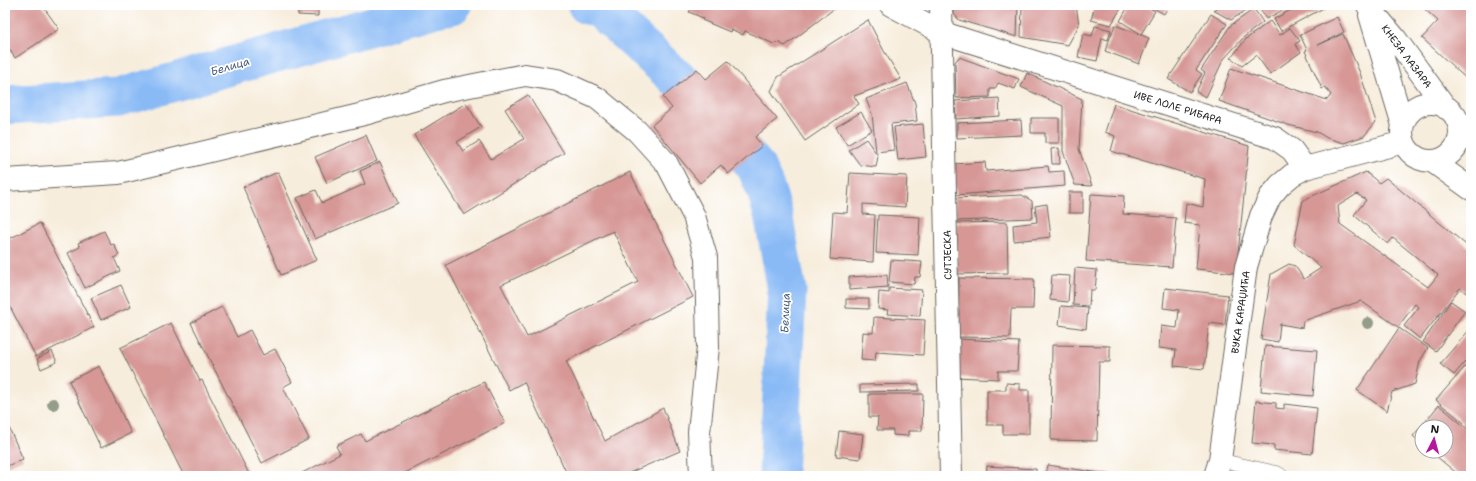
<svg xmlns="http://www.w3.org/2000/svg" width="1476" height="481" viewBox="0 0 1476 481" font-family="'Shantell Sans',sans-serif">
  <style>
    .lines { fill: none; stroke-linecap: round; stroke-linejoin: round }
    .river { stroke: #89baf6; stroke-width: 39 }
    .building { fill: #d69795; fill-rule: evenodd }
    .service-casing { stroke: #69655f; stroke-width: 14 }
    .minor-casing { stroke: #69655f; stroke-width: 24 }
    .tertiary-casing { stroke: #69655f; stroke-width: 24 }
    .secondary-casing { stroke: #69655f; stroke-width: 24 }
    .service { stroke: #fff; stroke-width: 13 }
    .minor { stroke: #fff; stroke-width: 22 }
    .tertiary { stroke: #fff; stroke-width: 22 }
    .secondary { stroke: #fff; stroke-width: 22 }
    .tree { fill: #949d89 }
    .labels { text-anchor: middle; stroke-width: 3.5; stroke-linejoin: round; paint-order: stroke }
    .street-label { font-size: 10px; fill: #1c1c1c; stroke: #fff }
    .water-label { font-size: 11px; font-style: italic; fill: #485b73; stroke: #fff }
  </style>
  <rect width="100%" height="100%" fill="#fff"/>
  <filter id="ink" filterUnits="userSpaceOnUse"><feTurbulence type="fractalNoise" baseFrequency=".025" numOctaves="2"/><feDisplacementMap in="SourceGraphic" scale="8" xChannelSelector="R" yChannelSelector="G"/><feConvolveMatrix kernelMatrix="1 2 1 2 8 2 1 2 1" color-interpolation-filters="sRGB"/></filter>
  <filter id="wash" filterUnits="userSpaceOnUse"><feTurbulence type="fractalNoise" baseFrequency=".012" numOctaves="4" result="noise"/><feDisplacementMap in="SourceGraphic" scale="16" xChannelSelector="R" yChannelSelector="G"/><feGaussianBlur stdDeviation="0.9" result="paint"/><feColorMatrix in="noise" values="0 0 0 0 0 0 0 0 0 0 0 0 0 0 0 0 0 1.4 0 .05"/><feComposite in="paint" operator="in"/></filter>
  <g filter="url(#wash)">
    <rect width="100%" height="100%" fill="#f7eddc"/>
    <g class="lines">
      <path class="river" d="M587,5L598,7L681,82
        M5,105L118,98L435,8L452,5
        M748,157L756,167L766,190L773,214L787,290L778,476"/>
    </g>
    <g id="blocks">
      <path class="building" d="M5,5H42L59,29L15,58L8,47L5,49Z
        M298,5H318V16L298,15Z
        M681,5H839L785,46L778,42L774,44L745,31L743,35L731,29L730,32L702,20L703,18L689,12L691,9Z
        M954,5H1018L1017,37L959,20L954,14Z
        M1022,5H1076L1079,25L1068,45L1021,37Z
        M1095,5L1112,6L1123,5L1111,25L1091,20Z
        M1129,5H1144L1155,11L1141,34L1120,21Z
        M1148,5H1169L1164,14Z
        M1221,5H1254L1231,20L1213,10Z
        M1258,5H1292L1266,19Z
        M1300,5H1329L1281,31L1274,19Z
        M1420,5H1471V83L1422,38L1438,21Z
        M1254,9L1263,22L1244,37L1223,60L1206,97L1196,92L1205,73L1201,70L1230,26Z
        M1211,14L1227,24L1196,70L1202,74L1190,92L1168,79Z
        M1337,17L1344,32L1318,45L1343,34L1360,73L1376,122L1364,136L1344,143L1327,138L1317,132L1288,125L1219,101L1231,68L1327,100L1331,95L1325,87L1322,89L1305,51L1307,50L1300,35Z
        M868,20L884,51L901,79L854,96L859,104L805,141L771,91L778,77Z
        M1270,21L1280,35L1290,28L1300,41L1295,44L1301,52L1270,74L1256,55L1242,66L1231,58L1246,39Z
        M1115,25L1149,38L1139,64L1105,51Z
        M1095,26L1111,30L1108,40L1102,38L1097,61L1078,57L1083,34L1092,36Z
        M959,57L1019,79L1015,89L998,83L995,89H990V97L956,98L955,62Z
        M728,61L777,119L755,137L762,146L748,157L728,174L721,165L700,183L652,125L672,108L663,97L697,69L706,79Z
        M1027,73L1082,99L1079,149L1092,186L1075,185L1063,151V106L1021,87Z
        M907,83L915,103L917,121L891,124L894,150L876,152L872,114L866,99Z
        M528,95L564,153L464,215L414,135L466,103L481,127L457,142L463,151L479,141L491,159L524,139L505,109Z
        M999,98L1000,116L956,119L955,101Z
        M1114,104L1249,146L1236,273L1196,269L1200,225L1184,223L1186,203L1203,207L1205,179L1111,151L1115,136L1105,132Z
        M861,112L872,130L847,145L836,127Z
        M1031,118H1059V143H1045V133H1031Z
        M1021,120L1022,135L957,138V123Z
        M923,124L926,157L898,160L894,127Z
        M366,135L377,161L327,183L315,157Z
        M866,139L878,156L876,167L860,165L849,150Z
        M1059,148L1060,164H1052L1051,149Z
        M380,162L398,203L315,239L297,198L316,190L322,203L365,184L360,171Z
        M985,162L986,171L1048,166L1049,172L1064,171L1065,186L956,195L953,164Z
        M278,172L317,260L281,275L243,187Z
        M630,172L693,297L566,361L605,441L663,408L680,451L622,476H568L524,382L509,390L446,265ZM613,231L638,282L527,337L501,285Z
        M1366,172L1379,183L1386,178L1471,249V297L1460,288L1420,339L1404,326L1419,307L1415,304L1398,327L1361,301L1303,321L1302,328L1280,324L1278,342L1261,339L1271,274L1289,264L1295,266L1304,279L1321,268L1294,245L1303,200ZM1357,194L1366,200L1354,215L1388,244L1393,238L1438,275L1428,287L1340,224L1338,206Z
        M850,173L907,176L905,207L863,204V214L875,215L873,262L830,259L833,212L847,213Z
        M1069,192H1083V213H1069Z
        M1091,194L1124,196L1123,214L1176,218L1172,267L1086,261Z
        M1022,195L1032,201L1033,218L956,221L955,198Z
        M1047,204L1051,237L1014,241L1013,225L1037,222L1035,206Z
        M878,215L920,217L918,255L876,253Z
        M1007,222L1008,273L957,274L956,223Z
        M40,223L94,327L36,357L5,297V241Z
        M104,231L111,245L114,244L119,255L114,258L120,271L85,288L68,253L80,247L78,243Z
        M891,260L922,262L920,277H915L914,284L889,282Z
        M1075,268L1097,270L1095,290H1090L1089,306L1073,305Z
        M887,275L888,287L849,290V277Z
        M1052,275L1070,276L1068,302L1050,300Z
        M959,278L1034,279L1033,309H1011L1010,338L958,337Z
        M121,285L131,307L101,320L91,298Z
        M889,288L922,290L920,316L887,314L888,310L878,309L879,292L889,293Z
        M1165,288L1228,295L1225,325L1209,323L1204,369L1174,366L1176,350L1159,348L1161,326L1177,328L1179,310L1163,308Z
        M846,299H869V309L846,308Z
        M1451,301L1465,311L1436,351L1423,342Z
        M1061,306L1088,308L1086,329L1059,325Z
        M222,307L237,337L250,330L263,355L275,349L292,382L283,387L309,439L262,463L191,323Z
        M874,317L925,320L923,355L876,352L875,361L861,360L863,332L873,333Z
        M171,323L200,381L202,380L250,476H184L120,348Z
        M1399,328L1428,348L1420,361L1415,384L1392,392L1387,411L1357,390Z
        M1471,328V355L1454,375L1440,364Z
        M958,339L1019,342L1017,371H998V379L956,377Z
        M1052,345L1110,346V362H1099L1097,441L1051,440Z
        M1265,346L1317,350L1313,396L1261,391Z
        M52,351L57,362L41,369L37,359Z
        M1471,360V429L1436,400Z
        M99,366L131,433L101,448L69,381Z
        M484,382L505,423L399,476H296L340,454L336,446L361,434L365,441Z
        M1006,383L1020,384V390H1029V434H1003V425H987V390H1006Z
        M919,384V391L860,392V385Z
        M869,394H923L922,431H908V436L893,435V430H877L878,417H869Z
        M1256,401L1276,403V408L1284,409V404L1317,408L1312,454L1274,450V445L1252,443Z
        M1439,405L1471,432V476H1460L1430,451H1446V427H1422V444L1413,436Z
        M5,419L23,459L5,467Z
        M839,431L863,434L860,459L836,456Z
        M1048,465L1113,475V476H1046Z
        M987,466L1036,469V476H986Z
        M121,473L130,476H112L117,474Z"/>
    </g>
  </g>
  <g filter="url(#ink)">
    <use href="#blocks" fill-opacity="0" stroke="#69655f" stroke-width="1"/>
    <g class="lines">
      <defs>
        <path id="service" d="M1220,460L1278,473L1282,476"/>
        <path id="minor" d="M891,5L943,33L1275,138L1292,150L1305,168
          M5,180L118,173L368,113L444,91L525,75L557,80L597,98L637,131L667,164L694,216L706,257L708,347L699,432L701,476"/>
        <path id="tertiary" d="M1457,120L1471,136
          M1432,161L1471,189"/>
        <path id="secondary" d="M941,5L951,476
          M1368,6L1395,38L1446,108
          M1370,15L1403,125
          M1402 132a29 29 0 1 1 58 0a29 29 0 1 1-58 0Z
          M1215,476L1220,460L1246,267L1261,216L1270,197L1280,185L1292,175L1305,168L1404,142"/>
      </defs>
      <use href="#service" class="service-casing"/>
      <use href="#minor" class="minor-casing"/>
      <use href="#tertiary" class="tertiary-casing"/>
      <use href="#secondary" class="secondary-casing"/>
      <use href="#service" class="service"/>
      <use href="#minor" class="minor"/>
      <use href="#tertiary" class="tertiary"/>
      <use href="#secondary" class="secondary"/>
    </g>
    <g class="tree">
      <circle cx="1368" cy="323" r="6"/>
      <circle cx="53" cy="404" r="6"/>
    </g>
  </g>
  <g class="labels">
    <g class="street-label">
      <text transform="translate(1407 56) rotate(53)" y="4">КНЕЗА ЛАЗАРА</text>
      <text transform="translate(1178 107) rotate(17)" y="4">ИВЕ ЛОЛЕ РИБАРА</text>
      <text transform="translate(947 255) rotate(-91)" y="4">СУТЈЕСКА</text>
      <text transform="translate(1240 312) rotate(-82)" y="4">ВУКА КАРАЏИЋА</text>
    </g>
    <g class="water-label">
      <text transform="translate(230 66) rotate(-16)" y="4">Белица</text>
      <text transform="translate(785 313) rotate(-88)" y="4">Белица</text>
    </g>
  </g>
  <rect width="1476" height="481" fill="none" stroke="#fff" stroke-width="20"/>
  <g transform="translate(1434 439) rotate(6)"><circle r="19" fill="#ffffff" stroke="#a4a4a4"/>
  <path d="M0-3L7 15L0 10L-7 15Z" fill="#b5179e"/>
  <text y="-6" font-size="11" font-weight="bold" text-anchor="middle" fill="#1c1c1c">N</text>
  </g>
</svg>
